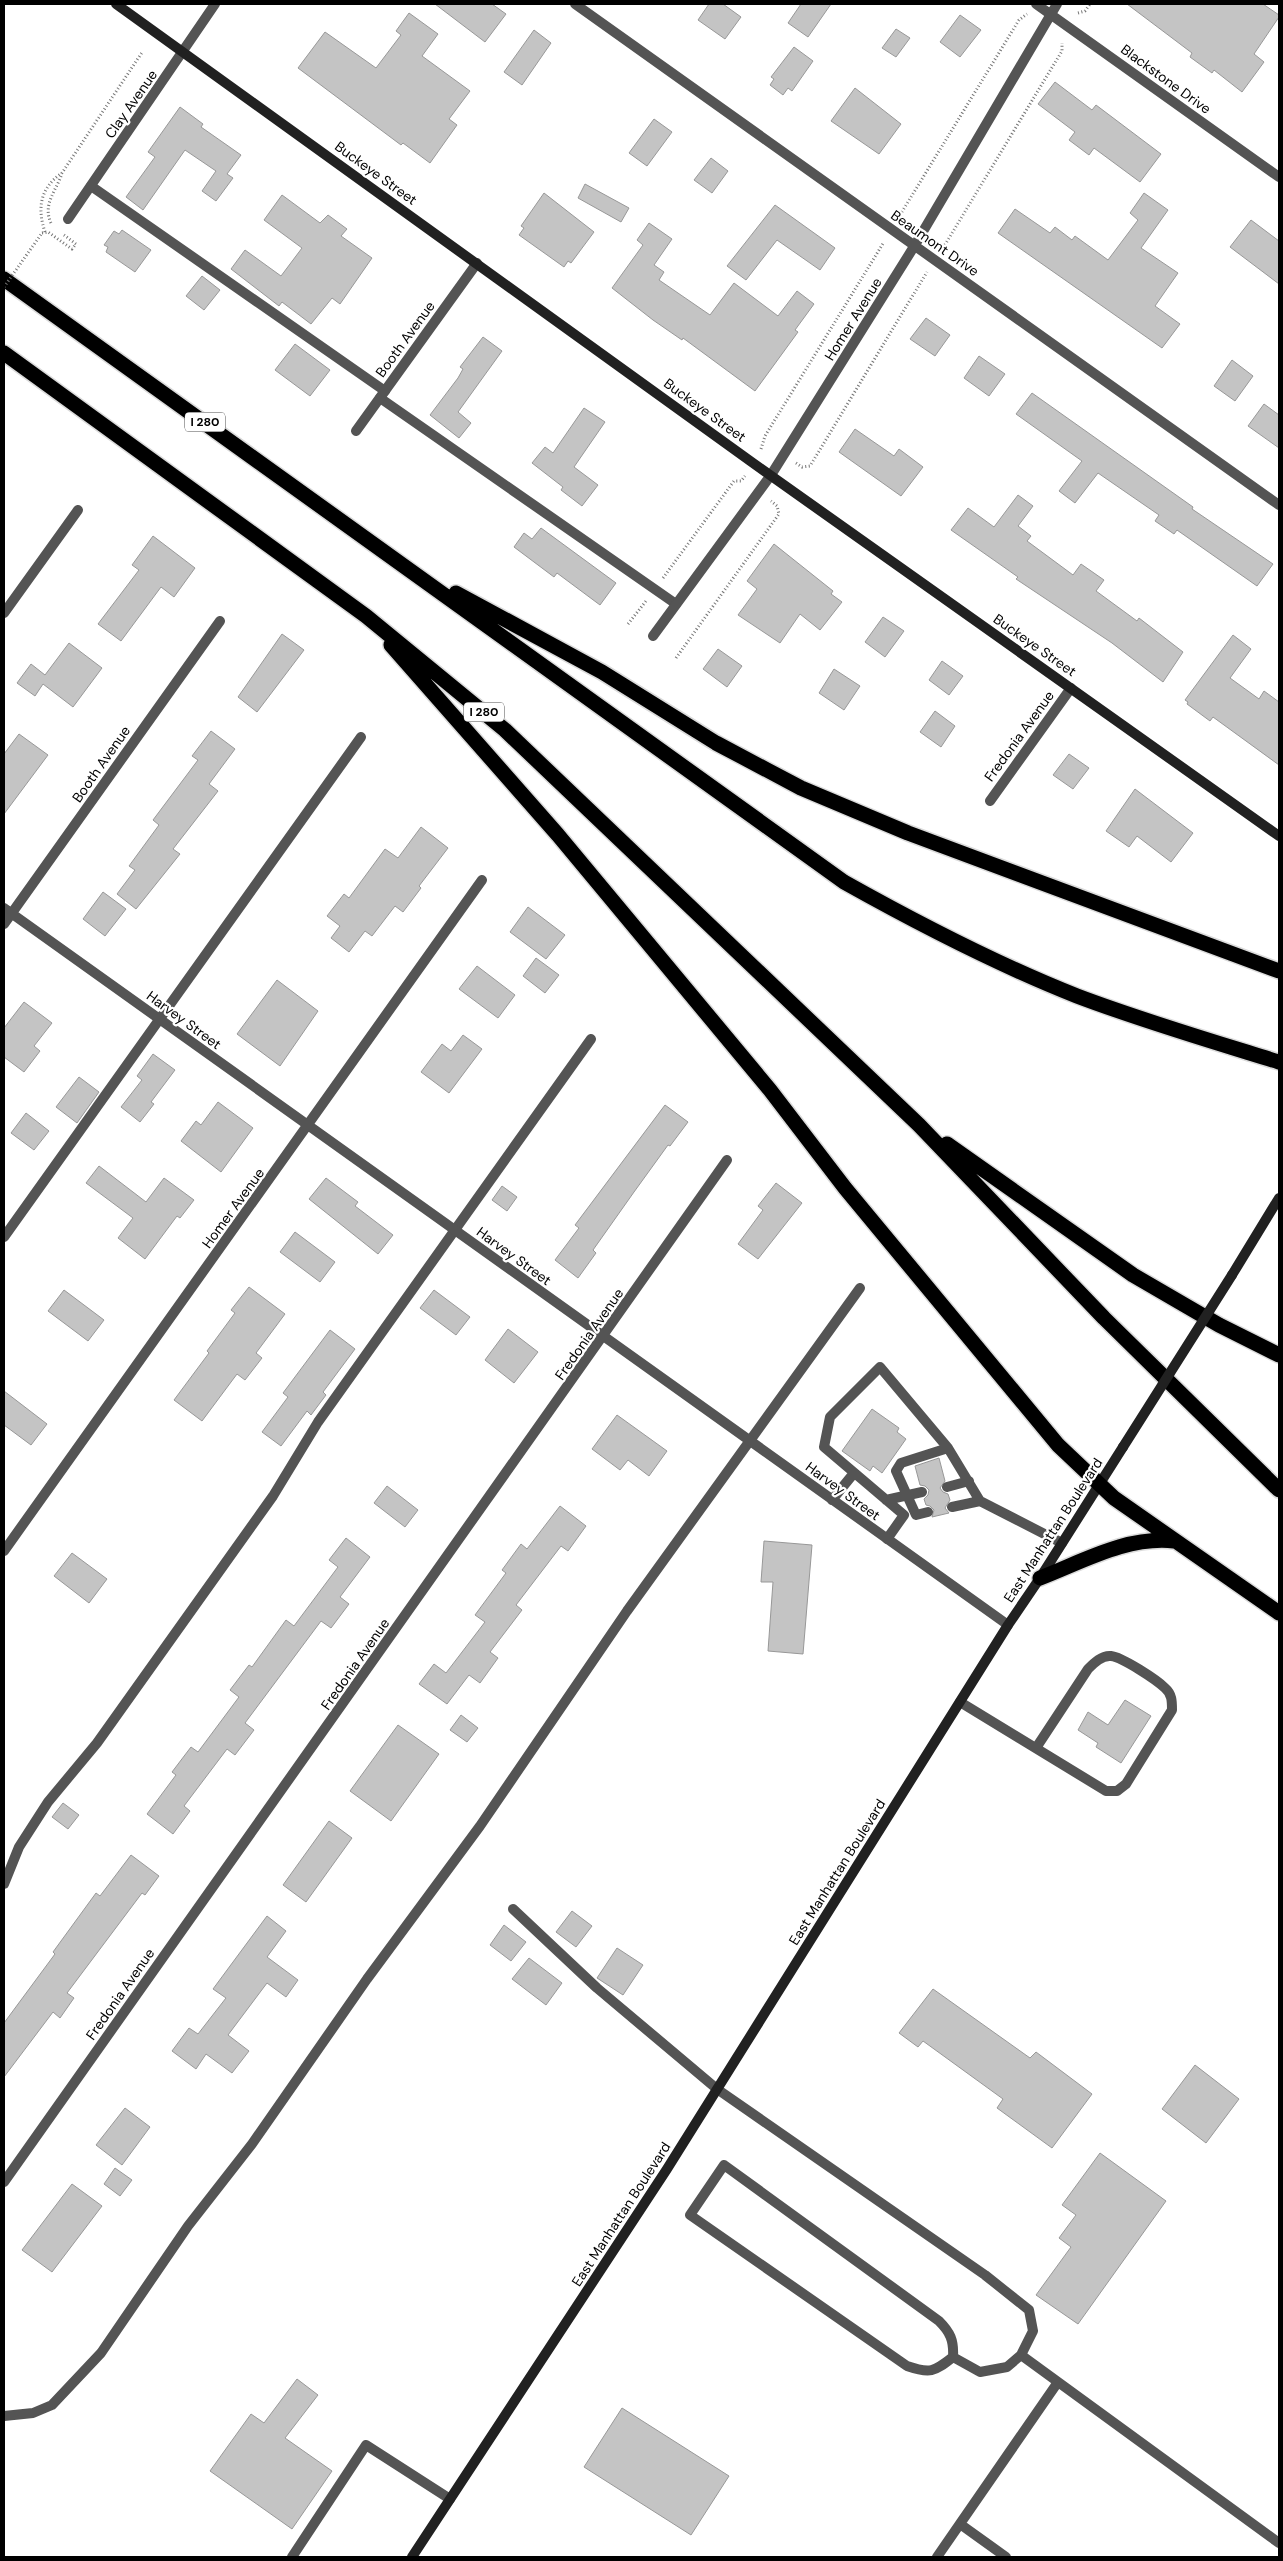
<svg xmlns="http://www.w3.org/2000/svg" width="1283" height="2561" viewBox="0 0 1283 2561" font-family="'DM Sans',sans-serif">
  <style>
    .building { fill: #c4c4c4; stroke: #989898 }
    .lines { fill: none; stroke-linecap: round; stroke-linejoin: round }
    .highway-casing { stroke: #dbdbdb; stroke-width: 18 }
    .path { stroke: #767676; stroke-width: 3; stroke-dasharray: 1 2.5; stroke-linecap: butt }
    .lane { stroke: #545454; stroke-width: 10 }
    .street { stroke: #545454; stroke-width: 10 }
    .secondary { stroke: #212121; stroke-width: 10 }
    .highway { stroke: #000; stroke-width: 15 }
    .path-bridge { stroke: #767676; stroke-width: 3; stroke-dasharray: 1 2.5; stroke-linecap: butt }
    .secondary-bridge { stroke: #212121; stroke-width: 10 }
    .labels { text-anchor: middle; stroke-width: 4.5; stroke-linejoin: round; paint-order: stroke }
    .shield { fill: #fff; stroke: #4c4c4c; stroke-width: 1 }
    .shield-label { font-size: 12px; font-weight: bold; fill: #000 }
    .street-label { font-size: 14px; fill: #000; stroke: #fff }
  </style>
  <rect width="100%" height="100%" fill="#fff"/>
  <path class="building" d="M435,4H492L506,14L485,42Z
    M709,4H723L741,17L725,39L698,20Z
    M801,4H831L808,37L788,23Z
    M1127,4H1263L1279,15V17L1254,54L1264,62L1242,92L1214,70L1212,73L1190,57L1192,53Z
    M409,13L438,34L422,56L470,91L449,119L457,125L430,163L403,143L401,145L298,68L325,32L376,68L401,35L396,31Z
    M960,15L981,30L960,57L940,42Z
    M896,29L910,38L896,57L882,48Z
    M534,30L551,43L522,85L504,72Z
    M794,47L813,61L792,91L788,88L783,95L770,85L774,79L771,77Z
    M1055,82L1092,110L1096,105L1161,154L1140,182L1094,148L1089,155L1069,140L1075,132L1038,104Z
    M855,88L901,124L879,154L831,121Z
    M180,107L203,124L201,127L241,155L227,174L233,178L216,201L202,191L216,171L185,150L143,210L126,197L155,157L148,152Z
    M654,119L672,132L647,166L629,153Z
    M711,158L728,171L712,193L694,180Z
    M585,184L629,208L621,222L578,198Z
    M544,193L594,232L571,263L568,261L564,267L519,235L524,228L521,226Z
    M1144,193L1168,210L1141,248L1178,273L1155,306L1180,324L1162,348L998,233L1015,209L1050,233L1055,227L1072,240L1075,236L1108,260L1138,220L1130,213Z
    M282,195L320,223L328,215L347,229L341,236L372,258L340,304L332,298L311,324L282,302L279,306L231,269L245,250L281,276L302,248L264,220Z
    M775,205L835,248L820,270L777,240L746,280L727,266Z
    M1251,220L1279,241V284L1230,247Z
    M649,223L672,239L654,265L664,272L659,280L710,315L734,283L778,316L797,291L814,304L795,330L798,332L755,391L683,338L682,340L653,320L612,288L643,245L637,240Z
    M122,230L151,250L135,272L106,252L108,247L104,245L114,231L119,234Z
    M202,276L220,290L204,310L186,296Z
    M926,318L950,335L935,356L910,339Z
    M483,337L502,351L458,412L471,423L459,438L430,415L458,378L463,369L460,367Z
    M295,344L330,370L310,396L275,370Z
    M979,356L1005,374L989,396L964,378Z
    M1232,360L1253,376L1235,401L1214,386Z
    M1032,393L1193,507L1192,509L1273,564L1257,586L1177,530L1174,534L1155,521L1159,515L1098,473L1075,503L1059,491L1082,461L1016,414Z
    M1264,404L1279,415V448L1248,426Z
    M584,408L605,422L574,467L598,485L582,506L561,490L563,487L532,463L545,447L553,453Z
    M855,429L894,456L899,449L923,467L901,496L839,452Z
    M1018,495L1033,506L1018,526L1031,536L1027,541L1073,575L1081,564L1104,580L1096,591L1137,621L1139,618L1183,652L1163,682L1112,643L1016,579L1018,577L951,530L968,508L994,527Z
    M541,528L616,583L600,605L557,573L554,577L514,547L524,533L532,539Z
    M153,536L195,568L174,597L161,587L121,641L98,624L139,570L132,565Z
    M774,544L833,591L831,594L842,602L820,630L800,614L780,643L738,615L757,589L747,581Z
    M883,617L904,631L885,657L865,642Z
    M282,634L304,650L257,712L238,697Z
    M1233,635L1251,649L1230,678L1259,699L1264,691L1279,702V765L1213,717L1210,721L1187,704L1188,702L1185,700Z
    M69,643L102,668L73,707L43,684L35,696L17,683L31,664L45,675Z
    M718,649L742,666L727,687L703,669Z
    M942,661L963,676L949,695L929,680Z
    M834,669L860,686L844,710L819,693Z
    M935,711L955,726L941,747L920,732Z
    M211,731L235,749L209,784L218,791L173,849L180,854L136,909L117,894L135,870L129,866L159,825L153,820L198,760L192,756Z
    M19,734L48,755L4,814V754Z
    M1069,754L1089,768L1073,789L1053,775Z
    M1135,789L1193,833L1171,862L1137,836L1129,847L1106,831Z
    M421,827L448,848L419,886L421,888L403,912L395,906L372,936L365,931L349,952L331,938L340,926L327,916L344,894L349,898L385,849L398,858Z
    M103,892L126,909L105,936L83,919Z
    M528,907L565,935L546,959L510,932Z
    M536,958L559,975L545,993L523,976Z
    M477,966L515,995L498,1018L459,989Z
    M277,980L318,1011L280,1066L237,1034Z
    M24,1002L52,1023L34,1046L40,1051L24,1072L4,1057V1028Z
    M463,1035L482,1049L449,1093L421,1072L442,1044L451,1051Z
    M153,1054L175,1070L151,1102L154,1104L140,1122L121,1107L142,1080L137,1076Z
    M79,1077L99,1092L77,1123L56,1107Z
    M218,1102L253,1128L221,1172L181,1141L196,1121L201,1125Z
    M665,1105L688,1122L670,1146L668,1145L634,1192L593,1250L596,1253L578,1278L555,1260L579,1228L575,1225Z
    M26,1113L49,1131L34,1150L11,1133Z
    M99,1166L146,1202L164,1178L194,1200L180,1218L177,1216L145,1259L118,1238L133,1218L86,1183Z
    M326,1178L358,1202L355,1206L393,1235L378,1254L309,1199Z
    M776,1183L802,1203L758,1259L738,1244L763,1210L758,1206Z
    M502,1186L517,1197L507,1211L492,1200Z
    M295,1232L335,1262L320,1282L280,1252Z
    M249,1287L285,1314L256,1353L262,1358L245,1380L237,1374L202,1421L174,1400L209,1353L207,1351L235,1313L231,1310Z
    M64,1290L104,1320L88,1341L48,1311Z
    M434,1290L470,1317L456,1335L420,1308Z
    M508,1329L538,1352L514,1383L485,1360Z
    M330,1330L355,1349L323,1392L326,1395L311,1415L307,1411L281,1446L262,1432L288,1397L283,1393Z
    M4,1391L47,1424L31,1445L4,1425Z
    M872,1409L899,1428L897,1432L906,1439L882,1473L873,1466L870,1471L842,1451Z
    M617,1415L667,1451L649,1476L628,1460L620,1470L592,1449Z
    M939,1458L945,1481L940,1488L943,1492L948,1494L950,1500L945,1508L949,1513L932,1517L934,1510L930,1506L926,1505L924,1499L928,1495L929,1490L925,1486L920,1485L915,1466Z
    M387,1486L418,1510L405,1527L374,1503Z
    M560,1506L586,1526L568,1551L561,1546L516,1605L522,1610L490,1652L498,1658L480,1683L469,1675L447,1704L419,1684L434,1664L446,1673L485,1622L475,1615L506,1573L502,1570L521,1544L527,1549Z
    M346,1538L370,1557L340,1597L349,1604L331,1628L321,1621L245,1723L254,1730L235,1755L227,1749L184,1806L190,1811L173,1834L147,1814L176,1775L172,1772L191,1747L198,1752L239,1697L230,1690L249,1665L252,1667L286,1620L294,1626L338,1567L329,1560Z
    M764,1541L812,1545L803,1654L768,1651L773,1582H761Z
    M72,1553L107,1579L89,1603L54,1576Z
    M1125,1700L1151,1716L1121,1763L1096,1747L1098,1743L1078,1730L1088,1712L1108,1725Z
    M461,1715L478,1728L467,1742L450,1730Z
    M398,1725L439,1754L391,1821L350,1791Z
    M63,1803L79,1815L68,1829L52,1817Z
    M329,1821L352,1838L306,1902L283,1885Z
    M131,1855L159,1876L145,1895L142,1893L67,1993L74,1998L60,2018L53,2012L4,2077V2023L55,1954L53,1952L96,1893L100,1896Z
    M572,1911L592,1926L576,1947L556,1932Z
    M267,1916L286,1931L267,1957L298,1980L286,1997L267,1983L228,2035L249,2051L232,2073L206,2054L196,2069L172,2051L189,2028L198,2034L226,1998L213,1989Z
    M504,1925L526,1942L511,1961L490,1945Z
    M617,1948L643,1965L623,1995L597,1978Z
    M529,1958L562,1983L546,2005L512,1979Z
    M933,1989L1030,2058L1036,2052L1092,2094L1052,2148L997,2108L1003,2099L923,2041L918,2047L899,2033Z
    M1195,2065L1239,2099L1206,2143L1162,2109Z
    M125,2108L150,2127L122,2165L96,2145Z
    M1100,2153L1166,2201L1078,2324L1036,2295L1071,2247L1059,2238L1076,2215L1062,2205Z
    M115,2168L132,2180L120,2196L104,2184Z
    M72,2184L102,2206L52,2272L22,2250Z
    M297,2379L318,2395L285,2438L332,2471L292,2529L210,2471L251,2414L264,2423Z
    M622,2408L729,2476L691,2535L584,2467Z"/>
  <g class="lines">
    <defs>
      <path id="highway" d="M4,279L844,882C919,924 996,964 1077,996C1143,1021 1211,1041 1279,1062
        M4,353L366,616L505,730L919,1125L1104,1318L1279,1490
        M456,593L602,672L716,743L801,788L908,833L1279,971
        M391,645L558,835L647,942L770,1090L845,1188L1058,1445L1114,1498L1279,1613
        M947,1144L1133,1275L1219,1325L1279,1355
        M1040,1578C1084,1561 1127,1536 1174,1541"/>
    </defs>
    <use href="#highway" class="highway-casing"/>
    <path class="path" d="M1078,13L1085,11L1090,4
      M900,215L1019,20L1027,14
      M51,223C42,204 57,190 62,173L143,51
      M45,232C37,208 40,188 62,173
      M42,233L48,232L72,249L76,244L64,235
      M943,248L1062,51V43
      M761,449L765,436L884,242
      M796,463L802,467L810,466L927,272
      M663,578L734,481H741L745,476
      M628,624L646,601
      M676,658L779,514L777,506L771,501"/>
    <path class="lane" d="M91,186L385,391
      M380,398L676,604
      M4,613L78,510
      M4,1237L361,737
      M947,1487L969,1481
      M832,1500L854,1473
      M886,1500L922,1492
      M952,1507L980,1501
      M928,1512L916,1515L896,1471L901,1463L948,1448
      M887,1539L904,1515L824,1447L830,1417L880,1367L948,1448L980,1501L1062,1543
      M960,1702L1106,1791H1117L1126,1784L1172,1710C1172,1701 1172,1694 1165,1688C1157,1680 1122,1657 1111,1656C1102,1655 1094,1663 1088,1669L1036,1748
      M4,1884L19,1847L48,1802L97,1743L273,1496L318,1422L591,1039
      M513,1909L597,1988L717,2089L985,2275L1029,2310L1033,2331L1021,2355L1007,2367L980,2372L953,2357
      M724,2165L939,2321C950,2332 954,2340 953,2357C934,2372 930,2374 907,2366L690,2215Z
      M1021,2355L1279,2543
      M4,2416L33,2413L52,2405L101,2353L188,2226L252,2144L367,1979L480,1826L627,1611L860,1288
      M960,2524L1006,2557
      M292,2557L366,2445L450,2499
      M937,2557L1058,2382"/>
    <path class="street" d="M575,4L1279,505
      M1036,4L1279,177
      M68,219L215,4
      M356,431L477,263
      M653,636L771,475L915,245L1057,4
      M990,801L1071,688
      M4,908L1008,1625
      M4,924L220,621
      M4,1551L482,880
      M4,2182L727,1160"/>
    <path class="secondary" d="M116,4L753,463L1279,836
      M1232,1275L1279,1198
      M412,2557L667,2169L1008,1625L1040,1578L1123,1447"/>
    <use href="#highway" class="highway"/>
    <path class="path-bridge" d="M4,287L42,233"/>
    <path class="secondary-bridge" d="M1123,1447L1232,1275"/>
  </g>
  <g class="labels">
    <g class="shield">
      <rect x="185" y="412.5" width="40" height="19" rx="4"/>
      <rect x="464" y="702.5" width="40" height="19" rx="4"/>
    </g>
    <g class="shield-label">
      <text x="205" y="426">I 280</text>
      <text x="484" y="716">I 280</text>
    </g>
    <g class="street-label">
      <text transform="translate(1166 79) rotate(36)" y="5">Blackstone Drive</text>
      <text transform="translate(131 104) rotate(-55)" y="5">Clay Avenue</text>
      <text transform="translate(376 173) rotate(36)" y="5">Buckeye Street</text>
      <text transform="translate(935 243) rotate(35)" y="5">Beaumont Drive</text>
      <text transform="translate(853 319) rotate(-58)" y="5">Homer Avenue</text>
      <text transform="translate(405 339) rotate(-54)" y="5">Booth Avenue</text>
      <text transform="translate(705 410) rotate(36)" y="5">Buckeye Street</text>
      <text transform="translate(1035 645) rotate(35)" y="5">Buckeye Street</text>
      <text transform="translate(1019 736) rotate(-54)" y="5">Fredonia Avenue</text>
      <text transform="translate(101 764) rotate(-55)" y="5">Booth Avenue</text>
      <text transform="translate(184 1020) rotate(36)" y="5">Harvey Street</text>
      <text transform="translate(233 1208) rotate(-54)" y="5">Homer Avenue</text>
      <text transform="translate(514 1256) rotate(36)" y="5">Harvey Street</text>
      <text transform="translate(589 1334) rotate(-55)" y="5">Fredonia Avenue</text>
      <text transform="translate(843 1491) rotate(36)" y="5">Harvey Street</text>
      <text transform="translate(1053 1530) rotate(-57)" y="5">East Manhattan Boulevard</text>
      <text transform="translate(355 1664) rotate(-55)" y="5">Fredonia Avenue</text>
      <text transform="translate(837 1872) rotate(-58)" y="5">East Manhattan Boulevard</text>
      <text transform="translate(120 1994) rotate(-55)" y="5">Fredonia Avenue</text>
      <text transform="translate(621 2214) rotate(-57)" y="5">East Manhattan Boulevard</text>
    </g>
  </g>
  <rect width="1283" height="2561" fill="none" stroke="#000000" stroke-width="10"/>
</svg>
